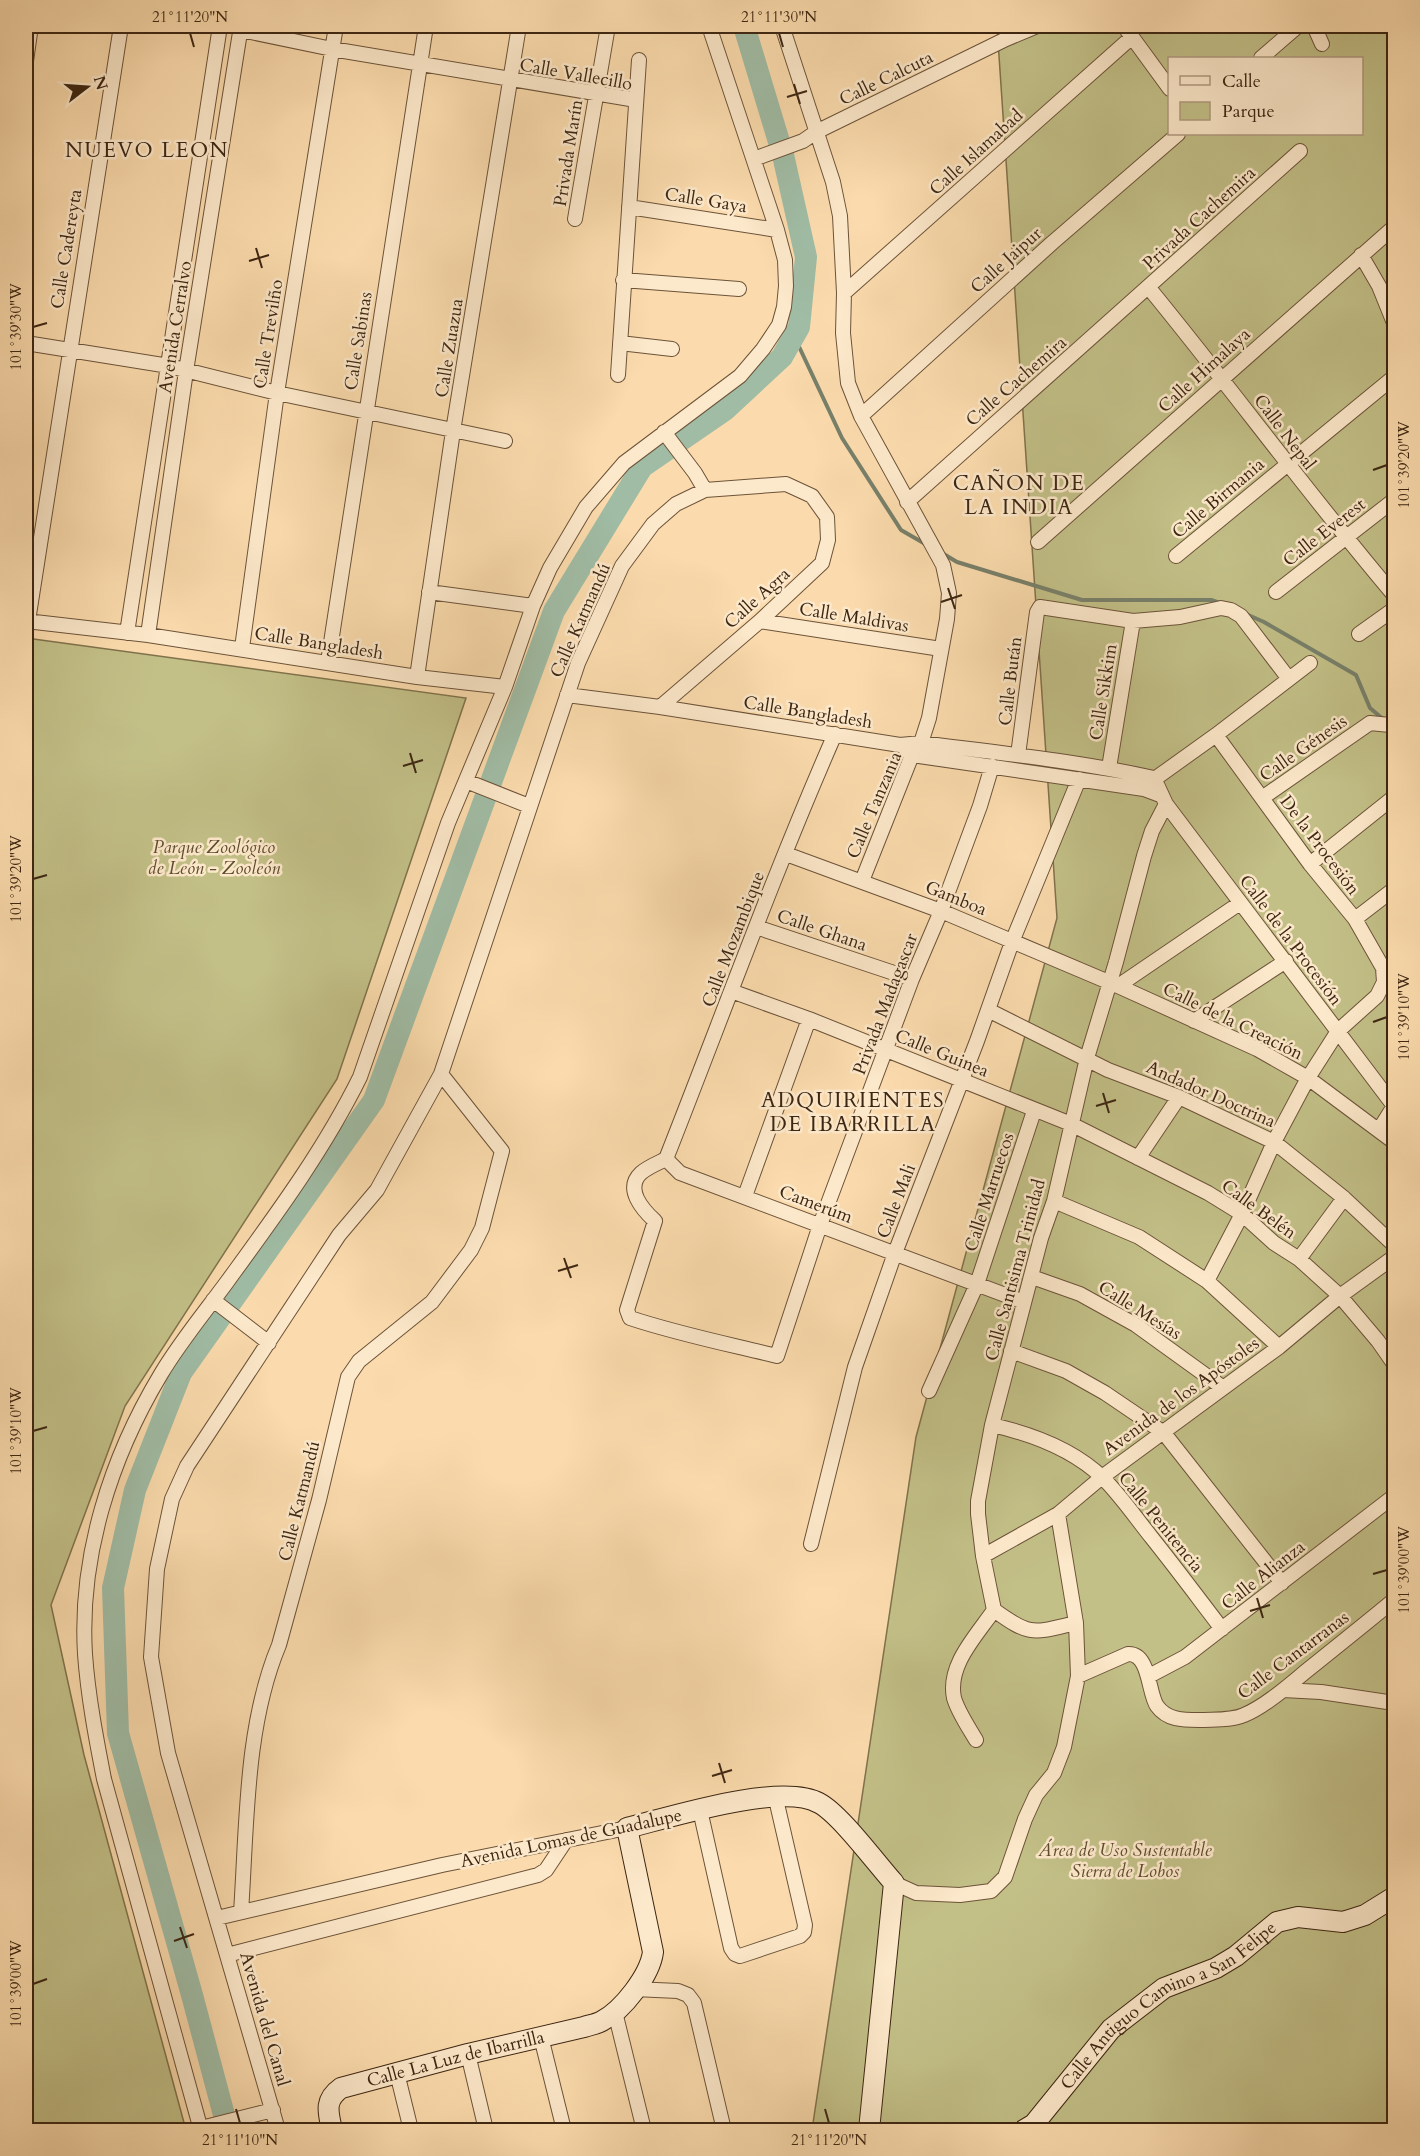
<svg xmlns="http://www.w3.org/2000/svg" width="1420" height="2156" viewBox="0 0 1420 2156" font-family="Cardo,serif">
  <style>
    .green { fill: #c2bf87; stroke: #80724c; stroke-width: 1.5; fill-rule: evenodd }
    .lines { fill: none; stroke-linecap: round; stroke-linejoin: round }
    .stream { stroke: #78806a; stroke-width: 4 }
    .river { stroke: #a0bca5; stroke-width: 22 }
    .street-casing { stroke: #6c5339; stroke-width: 16 }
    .secondary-casing { stroke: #3d2612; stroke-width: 22 }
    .street { stroke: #fce8ca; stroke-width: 14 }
    .secondary { stroke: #fce8ca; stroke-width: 20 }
    .ticks { fill: none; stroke: #3d2612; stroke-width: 2 }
    .labels { text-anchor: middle; stroke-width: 5; stroke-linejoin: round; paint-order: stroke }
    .street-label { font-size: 18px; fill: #3d2612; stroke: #fce8ca }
    .park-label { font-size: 18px; font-style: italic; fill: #5e4c2f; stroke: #fce8ca }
    .quarter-label { font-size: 21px; letter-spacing: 1.5px; fill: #3d2612; stroke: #fce8ca }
    .neatline { fill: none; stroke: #3d2612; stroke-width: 2 }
    .ticks-label { font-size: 15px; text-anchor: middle; fill: #3d2612 }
  </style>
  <rect width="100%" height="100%" fill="#fbdbad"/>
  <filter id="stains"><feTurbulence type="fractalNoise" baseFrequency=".00333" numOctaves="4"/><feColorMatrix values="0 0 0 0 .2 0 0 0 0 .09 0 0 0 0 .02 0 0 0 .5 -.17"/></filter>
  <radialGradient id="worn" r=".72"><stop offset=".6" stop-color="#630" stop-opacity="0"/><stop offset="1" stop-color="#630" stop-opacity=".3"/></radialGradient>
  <path class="green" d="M997,26H1394V2130H812L916,1437L1057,918ZM1170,58H1362V134H1170Z
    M26,638L466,698L337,1079L125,1406L51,1605L84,1755L186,2130H26Z"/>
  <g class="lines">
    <path class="stream" d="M794,336L842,438L901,530L927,545
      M942,553L957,562L1082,600H1211L1220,603
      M1246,614L1264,622L1356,675L1370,708L1383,719"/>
    <path class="river" d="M228,2130L192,1995L118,1733L113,1588L135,1490L181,1373L374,1100L554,611L642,467L725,410L782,357L799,327L806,257L783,155L744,26"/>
    <defs>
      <path id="street" d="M782,26L833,182L840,216L844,293L843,333L848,383L861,416L943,565L949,593L947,619L929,718L921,743L912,755L862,881
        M1124,26L1170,89
        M1314,26L1322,44
        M241,30L332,49L636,100
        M1261,58L1298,26
        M26,61L31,26
        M754,159L803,141L816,132L1006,39L1037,26
        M629,207L777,230
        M575,219L608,26
        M1361,255L1379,286L1394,323
        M623,280L739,289
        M1149,288C1232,389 1309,495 1394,595
        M844,293L1132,37
        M26,343L169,366L277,393L505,441
        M620,343L672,349
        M618,375L639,60
        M861,416L1052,243L1178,134
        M664,432L695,473L705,490
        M907,502L1300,151
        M1038,542L1394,227
        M1176,556L1394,377
        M429,592L533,606
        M1276,592L1394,500
        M26,621L148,635L417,677L505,687
        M28,621L121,26
        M760,621L941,649
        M127,633L220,26
        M1359,634L1394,609
        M148,635L186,371L241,26
        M242,648L277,393L336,26
        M328,662L426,26
        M417,677L453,431L519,26
        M567,695L660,707L900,745L921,743C999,753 1077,761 1154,778L1166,804L1394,1106L1379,1130
        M907,751L912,755L1144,789L1160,795
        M1018,755L1037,612L1040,607L1133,621L1180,617L1221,608L1231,610L1241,616L1289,679
        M1109,768L1133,621
        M466,781L529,806
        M1149,783L1216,735L1310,663
        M1262,798L1370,723L1390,725L1394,728
        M786,854L941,911L1118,986L1257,1049L1308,1078L1394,1142
        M1310,864L1394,797
        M1355,919L1394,889
        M756,927L912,979
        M1118,986L1240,903
        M731,991L809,1019L1071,1124L1208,1193L1242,1214L1274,1243L1299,1259L1340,1296L1378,1341L1394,1364
        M988,1010L1108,1070L1179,1097L1274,1142L1344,1198L1394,1245
        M1194,1021L1286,961
        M1138,1158L1179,1097
        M666,1159C658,1163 648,1167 641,1173C624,1189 643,1210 655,1221L627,1310L630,1318C678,1334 728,1344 777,1356L820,1225L912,979L941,911L980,806L992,766
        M666,1159C722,1017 774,873 835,734
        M666,1159L680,1173L1024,1302
        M745,1196L809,1019
        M1054,1201L1139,1237L1207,1281L1279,1347
        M1299,1259L1344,1198
        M1032,1277L1080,1294L1136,1325L1222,1387
        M1207,1281L1242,1214L1274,1142L1308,1078L1338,1031L1377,996L1384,982L1383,968L1355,919L1310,864L1216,735
        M213,1300L269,1343
        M1011,1351L1066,1371L1105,1393L1164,1433L1282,1583
        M929,1391L977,1284L1034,1111
        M992,1425C1032,1434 1073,1449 1103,1478C1121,1496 1136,1518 1152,1538C1176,1568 1199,1599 1222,1629
        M811,1544L855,1367L895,1253L977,1041L1012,942L1079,779
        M983,1556L1058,1514L1102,1477L1279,1347L1340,1296L1394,1257
        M994,1610C1031,1637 1033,1633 1076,1623
        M1078,1676L1128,1654C1150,1653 1148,1693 1157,1706C1167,1720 1183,1720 1199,1720C1213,1719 1231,1721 1244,1715C1264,1707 1288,1686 1305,1672C1335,1648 1365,1624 1394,1600
        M1149,1676L1185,1657L1394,1496
        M1283,1690L1321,1692L1394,1703
        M976,1740C969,1728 958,1712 954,1698C947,1665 977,1635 994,1610L983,1556L978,1514V1501L992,1425L1041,1238L1054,1201L1087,1058L1116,962L1144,856L1152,831L1166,804
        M700,1810L731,1948L735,1954L740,1956L800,1936L804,1932L805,1925L775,1795
        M894,1883L916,1893L960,1895L991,1891L1005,1877L1025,1819L1036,1795L1054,1773L1064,1747L1078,1676L1076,1623L1058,1514
        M241,1912C247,1825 245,1726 279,1645L319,1500L348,1377L359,1361L432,1302L471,1250L482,1228L502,1151L441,1074L578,663L622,566L653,524L676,504L705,490L786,484L812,496L827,517L828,540L822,563L760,621L660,707
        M217,1918L442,1865L627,1828
        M227,1955L538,1875L546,1870L566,1840
        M634,1989L678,1991L688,1995L694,2003L724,2130
        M615,2012L644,2130
        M541,2037L564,2130
        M468,2054L486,2130
        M397,2073L411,2130
        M201,2128L273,2110
        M201,2130L104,1779C96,1738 88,1696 85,1654C79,1556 111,1457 161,1374C180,1342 205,1312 227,1282C275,1216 324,1150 360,1077L448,823L505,687L533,606L550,568L586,507L624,463L740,376L763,349L779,325L784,307L786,286L785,260L777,230L709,26
        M278,2130L168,1753L151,1657L157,1569L172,1499L187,1466L339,1235L377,1190L441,1074"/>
      <g id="secondary">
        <path id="s1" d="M332,2130C328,2112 324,2100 341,2088L468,2054L584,2027C590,2025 597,2024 602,2021C623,2010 650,1975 653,1952L627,1828C671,1817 781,1782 819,1803C840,1814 876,1863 894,1883L869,2130"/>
        <path id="s2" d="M1024,2130L1034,2124L1111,2029L1164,1988L1216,1968L1236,1956L1277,1922L1298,1917L1343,1922L1365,1915L1394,1897"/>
      </g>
    </defs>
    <use href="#street" class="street-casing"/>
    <use href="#secondary" class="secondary-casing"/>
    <use href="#street" class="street"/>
    <use href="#secondary" class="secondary"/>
  </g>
  <path class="ticks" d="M190,33L194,47M779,33L783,47M794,84L800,104M787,97L807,91M256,248L262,268M249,261L269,255M33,327L47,323M1373,470L1387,465M948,588L955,609M941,602L962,595M410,753L416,773M403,766L423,760M33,879L47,875M1373,1022L1387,1017M1103,1093L1109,1113M1096,1106L1116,1100M564,1258L571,1278M558,1271L578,1265M33,1431L47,1427M1373,1574L1387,1570M1257,1598L1263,1618M1250,1611L1270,1605M719,1763L725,1783M712,1776L732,1770M180,1927L187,1948M174,1941L194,1934M33,1984L47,1979M236,2109L240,2123M825,2109L829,2123"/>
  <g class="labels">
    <g class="street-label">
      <text transform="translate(576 74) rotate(10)" y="6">Calle Vallecillo</text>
      <text transform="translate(886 78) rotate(-26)" y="6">Calle Calcuta</text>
      <text transform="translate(976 152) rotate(-42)" y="6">Calle Islamabad</text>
      <text transform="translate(568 153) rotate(-81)" y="6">Privada Marín</text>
      <text transform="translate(706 200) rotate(9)" y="6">Calle Gaya</text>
      <text transform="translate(1199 218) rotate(-42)" y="6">Privada Cachemira</text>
      <text transform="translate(66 249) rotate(-81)" y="6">Calle Cadereyta</text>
      <text transform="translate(1006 260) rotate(-42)" y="6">Calle Jaipur</text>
      <text transform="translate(175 327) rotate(-81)" y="6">Avenida Cerralvo</text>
      <text transform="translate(268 334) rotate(-81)" y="6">Calle Trevilño</text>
      <text transform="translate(358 341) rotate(-81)" y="6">Calle Sabinas</text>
      <text transform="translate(449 348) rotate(-81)" y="6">Calle Zuazua</text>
      <text transform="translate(1204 370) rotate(-42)" y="6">Calle Himalaya</text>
      <text transform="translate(1016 381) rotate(-41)" y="6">Calle Cachemira</text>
      <text transform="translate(1285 432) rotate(53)" y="6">Calle Nepal</text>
      <text transform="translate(1218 498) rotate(-40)" y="6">Calle Birmania</text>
      <text transform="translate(1324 532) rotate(-38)" y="6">Calle Everest</text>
      <text transform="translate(757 598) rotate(-42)" y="6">Calle Agra</text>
      <text transform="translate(854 617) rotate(9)" y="6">Calle Maldivas</text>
      <text transform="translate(580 620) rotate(-66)" y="6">Calle Katmandú</text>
      <text transform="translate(319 643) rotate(9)" y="6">Calle Bangladesh</text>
      <text transform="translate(1010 681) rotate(-83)" y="6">Calle Bután</text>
      <text transform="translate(1103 692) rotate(-81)" y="6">Calle Sikkim</text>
      <text transform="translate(808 712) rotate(9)" y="6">Calle Bangladesh</text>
      <text transform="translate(1303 748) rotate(-35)" y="6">Calle Génesis</text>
      <text transform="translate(874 805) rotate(-67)" y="6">Calle Tanzania</text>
      <text transform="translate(1320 845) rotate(53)" y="6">De la Procesión</text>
      <text transform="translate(956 898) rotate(22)" y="6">Gamboa</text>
      <text transform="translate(822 930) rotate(19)" y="6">Calle Ghana</text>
      <text transform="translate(733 939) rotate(-69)" y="6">Calle Mozambique</text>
      <text transform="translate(1291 940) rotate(53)" y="6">Calle de la Procesión</text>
      <text transform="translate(885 1004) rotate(-69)" y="6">Privada Madagascar</text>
      <text transform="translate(1233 1021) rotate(26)" y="6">Calle de la Creación</text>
      <text transform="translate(942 1053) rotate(22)" y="6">Calle Guinea</text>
      <text transform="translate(1211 1094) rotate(24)" y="6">Andador Doctrina</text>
      <text transform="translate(989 1192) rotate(-72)" y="6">Calle Marruecos</text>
      <text transform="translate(896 1201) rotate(-69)" y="6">Calle Mali</text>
      <text transform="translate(816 1204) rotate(21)" y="6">Camerúm</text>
      <text transform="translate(1259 1209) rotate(36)" y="6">Calle Belén</text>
      <text transform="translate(1015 1270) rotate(-75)" y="6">Calle Santisima Trinidad</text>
      <text transform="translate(1140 1310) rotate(32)" y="6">Calle Mesías</text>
      <text transform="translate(1181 1396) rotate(-36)" y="6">Avenida de los Apóstoles</text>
      <text transform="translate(299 1501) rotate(-76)" y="6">Calle Katmandú</text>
      <text transform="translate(1161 1522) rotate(51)" y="6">Calle Penitencia</text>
      <text transform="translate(1263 1575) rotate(-38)" y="6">Calle Alianza</text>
      <text transform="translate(1293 1655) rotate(-37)" y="6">Calle Cantarranas</text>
      <text transform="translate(571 1838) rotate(-12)" y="6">Avenida Lomas de Guadalupe</text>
      <text dy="6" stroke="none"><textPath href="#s2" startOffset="194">Calle Antiguo Camino a San Felipe</textPath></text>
      <text transform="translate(265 2019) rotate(74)" y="6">Avenida del Canal</text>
      <text dy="6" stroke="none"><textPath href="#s1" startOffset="165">Calle La Luz de Ibarrilla</textPath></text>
    </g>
    <g class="park-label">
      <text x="214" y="853">Parque Zoológico<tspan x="214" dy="21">de León - Zooleón</tspan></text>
      <text x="1125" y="1856">Área de Uso Sustentable<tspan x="1125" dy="21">Sierra de Lobos</tspan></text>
    </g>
    <g class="quarter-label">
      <text x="147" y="157">NUEVO LEON</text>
      <text x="1019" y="490">CAÑON DE<tspan x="1019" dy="24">LA INDIA</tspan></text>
      <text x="853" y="1107">ADQUIRIENTES<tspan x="853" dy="24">DE IBARRILLA</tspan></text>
    </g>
  </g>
  <rect width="1420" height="2156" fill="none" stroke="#fbdbad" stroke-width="66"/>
  <rect x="1168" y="57" width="195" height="78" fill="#fce8ca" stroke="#b09a80" stroke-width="1.5"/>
  <rect x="1180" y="76" width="30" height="9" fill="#fce8ca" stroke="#b09a80" stroke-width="1.5"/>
  <text x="1222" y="87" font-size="18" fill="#3d2612">Calle</text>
  <rect x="1180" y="102" width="30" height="18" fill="#c2bf87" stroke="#b09a80" stroke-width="1.5"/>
  <text x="1222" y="117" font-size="18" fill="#3d2612">Parque</text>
  <g transform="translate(87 87) rotate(73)" stroke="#fce8ca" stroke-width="4.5" paint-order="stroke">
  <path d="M0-4.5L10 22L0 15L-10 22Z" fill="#3d2612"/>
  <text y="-9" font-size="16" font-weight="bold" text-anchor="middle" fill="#3d2612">N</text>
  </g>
  <rect x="33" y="33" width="1354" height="2090" class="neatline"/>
  <g class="ticks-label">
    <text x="190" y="22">21°11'20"N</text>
    <text x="779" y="22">21°11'30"N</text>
    <text transform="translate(16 327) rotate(-90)" y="5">101°39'30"W</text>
    <text transform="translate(1404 465) rotate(-90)" y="5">101°39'20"W</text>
    <text transform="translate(16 879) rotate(-90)" y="5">101°39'20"W</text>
    <text transform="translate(1404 1017) rotate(-90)" y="5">101°39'10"W</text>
    <text transform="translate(16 1431) rotate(-90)" y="5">101°39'10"W</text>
    <text transform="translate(1404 1570) rotate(-90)" y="5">101°39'00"W</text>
    <text transform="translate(16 1984) rotate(-90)" y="5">101°39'00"W</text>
    <text x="240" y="2145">21°11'10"N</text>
    <text x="829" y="2145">21°11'20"N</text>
  </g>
  <rect width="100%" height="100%" filter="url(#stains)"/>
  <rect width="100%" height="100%" fill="url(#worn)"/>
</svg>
